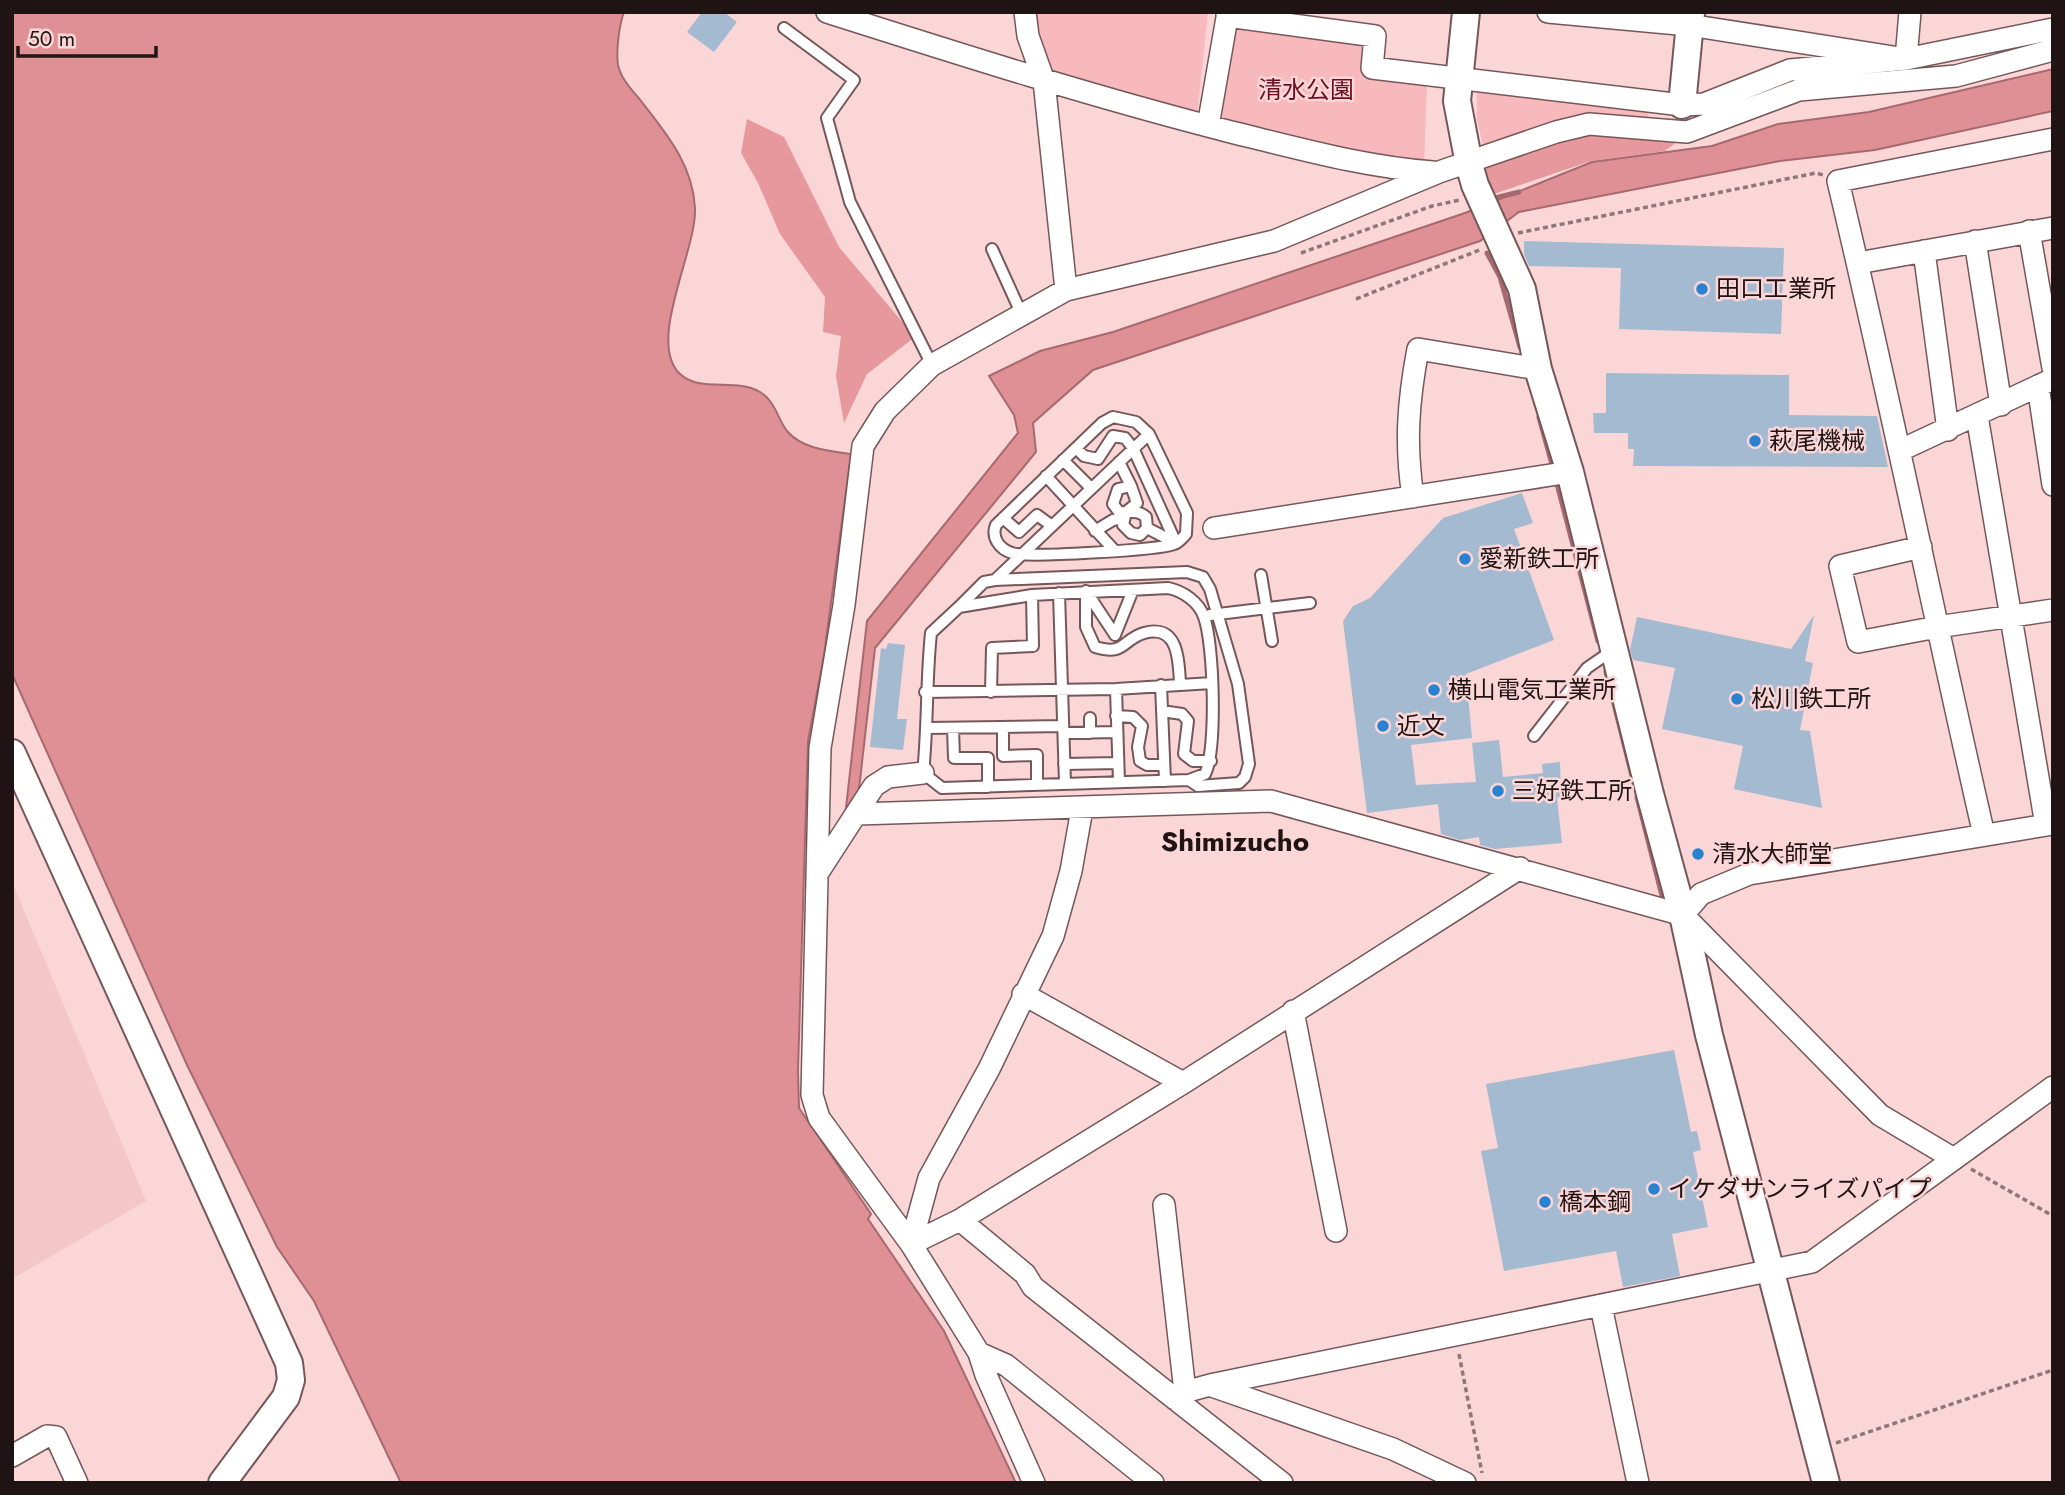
<svg xmlns="http://www.w3.org/2000/svg" width="2065" height="1495" viewBox="0 0 2065 1495" font-family="Jost,'Noto Sans JP',sans-serif">
  <style>
    .built { fill: #f3c7c8 }
    .green { fill: #f7b9bb }
    .forest { fill: #e7989c }
    .water { fill: #df9095; stroke: #a66a6e; stroke-width: 2 }
    .lines { fill: none; stroke-linecap: round; stroke-linejoin: round }
    .stream { stroke: #a66a6e; stroke-width: 5 }
    .building { fill: #a4bad0 }
    .service-casing { stroke: #765759; stroke-width: 14 }
    .minor-casing { stroke: #765759; stroke-width: 24 }
    .tertiary-casing { stroke: #765759; stroke-width: 30 }
    .path { stroke: #8f7677; stroke-width: 3.5; stroke-dasharray: 5 3.5; stroke-linecap: butt }
    .service { stroke: #fff; stroke-width: 10 }
    .minor { stroke: #fff; stroke-width: 21 }
    .tertiary { stroke: #fff; stroke-width: 26 }
    .poi-dot { fill: #2882d0; stroke: #fad6d7; stroke-width: 2.5 }
    .labels { text-anchor: middle; stroke-width: 5; stroke-linejoin: round; paint-order: stroke }
    .park-label { font-size: 24px; fill: #6a0c21; stroke: #fad6d7 }
    .poi-label { font-size: 24px; fill: #201314; stroke: #fad6d7; text-anchor: start }
    .quarter-label { font-size: 28px; font-weight: bold; fill: #201314; stroke: #fad6d7 }
  </style>
  <rect width="100%" height="100%" fill="#fad6d7"/>
  <path class="built" d="M12,882L146,1201L12,1279Z"/>
  <path class="green" d="M1033,12H1208L1197,116L1050,76Z
    M1229,20L1369,39L1365,75L1427,79L1424,171L1220,129L1214,107Z
    M1477,90L1648,109L1649,120L1484,149L1477,120Z"/>
  <path class="forest" d="M747,119L784,137L839,247L915,337L867,374L844,423L836,376L841,336L823,332L825,297L780,234L758,183L741,153Z
    M1597,131L1686,135L1665,151L1591,161L1494,194L1484,166L1534,147Z"/>
  <path class="water" d="M12,12H624C619,26 616,50 618,65C621,79 632,90 641,101C666,133 693,165 695,208C697,250 647,340 679,373C700,394 736,377 760,392C776,402 777,418 787,431C802,449 829,451 851,454L824,655L808,741L798,1070L799,1108L871,1214L868,1219L944,1331L1016,1483H401L314,1301L277,1247L187,1065L12,674Z
    M2053,69V111L1875,150L1780,161L1519,212L1480,241L1093,370L1033,423L1036,452L875,648L858,798L846,808L867,621L1018,433L1014,415L989,376L1040,351L1113,332L1465,213L1592,162L1712,146L1778,124L1869,112Z"/>
  <g class="lines">
    <path class="stream" d="M1491,199L1519,192
      M1487,253L1500,277L1520,347
      M1539,417L1553,468
      M1556,480L1598,641
      M1606,672L1634,784
      M1637,797L1662,896"/>
  </g>
  <path class="building" d="M702,12H724L737,22L714,52L687,32Z
    M1524,241L1784,248L1781,334L1619,329L1621,268L1529,266L1524,254Z
    M1606,373L1789,375V415L1877,416L1888,467L1633,466L1634,449H1628V433H1594L1593,413H1606Z
    M1522,493L1533,523L1514,529L1554,640L1466,674L1472,738L1411,745L1416,785L1476,782L1472,743L1499,740L1503,777L1543,773L1542,764L1560,762L1561,797L1557,798L1562,843L1495,849L1480,845L1479,837L1460,840L1441,834L1438,804L1367,813L1343,621L1353,606L1370,598L1443,518Z
    M1814,615L1805,661L1813,663L1800,730L1810,731L1822,808L1734,789L1743,746L1662,729L1675,668L1633,660L1630,650L1637,617L1791,649Z
    M888,643L905,645L897,719H907L903,750L870,747L881,648L886,649Z
    M1674,1050L1691,1132L1697,1131L1701,1150L1693,1152L1708,1227L1672,1234L1680,1276L1623,1287L1616,1251L1504,1271L1481,1151L1498,1148L1486,1084Z"/>
  <g class="lines">
    <defs>
      <path id="service" d="M784,28L854,80L827,118L850,202L932,365
        M992,249L1022,315
        M1113,417L1136,422L1149,434L1187,513L1186,534C1182,538 1180,542 1174,544C1159,550 1026,558 1012,553C999,549 991,537 996,525L1102,423Z
        M1076,448L1084,456L1098,459L1113,436L1125,438L1133,448L1176,543
        M1063,460L1091,488
        M1119,462L1131,486L1118,489L1113,504L1119,512C1131,513 1137,509 1146,517L1147,528L1140,535L1131,533L1123,525L1126,512L1137,503L1131,486
        M1046,476L1114,550
        M1003,518L1019,532L1037,515L1052,526
        M1147,528L1176,543
        M1095,531L1113,520L1123,518
        M1261,575L1272,641
        M995,580L1149,434
        M1168,588C1183,591 1199,602 1204,617C1214,644 1217,750 1205,774L1189,780L942,788L923,773C928,726 926,680 931,633L959,607L1032,595Z
        M1086,591V627L1095,647C1126,656 1121,640 1144,633C1179,623 1179,662 1180,685
        M1086,591L1115,635L1133,590
        M1059,593L1065,783
        M959,607L984,582L995,580L1187,572L1203,577L1210,589L1238,684L1249,764L1245,777L1239,783L1198,786L1189,780
        M1210,615L1310,603
        M1161,685L1165,781
        M1116,689L1119,782
        M925,692L1116,689L1212,683
        M991,692L992,648L1033,646L1032,595
        M1162,711L1182,714L1188,721L1184,754L1193,761H1211
        M1116,716L1133,717L1142,726L1138,747L1140,761L1147,765H1164
        M1003,727V756L1037,755V785
        M928,728L1063,726
        M953,728L954,758H988V787
        M1064,733L1116,732
        M1090,733V718
        M1534,736L1587,668L1613,650
        M1064,764L1118,763"/>
      <path id="minor" d="M827,12C962,55 1097,98 1235,133C1301,149 1365,167 1433,172
        M1025,12L1028,36L1044,81L1066,290
        M1548,12L1689,25L1906,59L1910,12
        M1227,16L1375,36L1372,68L1682,105L1704,104L1790,70L1906,59L2053,29
        M1208,126L1228,12
        M2029,231L2053,368
        M1975,241L2001,405
        M1924,251L1948,430
        M1858,263L2053,228
        M2038,386L2053,485
        M1977,416L2046,825
        M1901,450L2053,379
        M1413,497C1405,444 1408,402 1418,349L1538,369
        M1214,528L1570,472
        M1921,547L1840,566L1858,642L1937,627L2053,610
        M857,814L1271,801L1683,915L1880,1115L1954,1159
        M1984,835C1934,617 1890,398 1838,181L2053,139
        M817,874L874,786L888,777L923,773
        M1683,915L1701,894L1749,874L2053,824
        M1023,994L1183,1083
        M1293,1011L1336,1231
        M1164,1205L1185,1392
        M960,1220L1025,1274L1033,1287L1282,1483
        M911,1244L960,1220L1183,1083L1520,868
        M911,1244L929,1178L989,1069L1053,936L1071,871L1082,809
        M1601,1306L1638,1483
        M979,1353L1006,1365L1153,1483
        M1212,1386L1393,1449L1465,1483
        M1175,1399L1185,1392L1210,1385L1812,1262L2053,1087
        M12,1456L47,1436L56,1437L77,1483
        M1034,1483L986,1375L979,1353L911,1244L819,1118L812,1095L820,748L844,605L863,446L885,411L932,365L1066,290L1274,241L1439,172L1556,132L1589,124L1687,132L1799,90L1956,76L2053,50"/>
      <path id="tertiary" d="M1466,12L1457,101L1469,164L1475,185L1522,289L1538,369L1570,472L1650,794L1683,915L1709,1035L1826,1483
        M1682,105L1691,12
        M12,753L289,1363L291,1380L286,1397L222,1483"/>
    </defs>
    <use href="#service" class="service-casing"/>
    <use href="#minor" class="minor-casing"/>
    <use href="#tertiary" class="tertiary-casing"/>
    <path class="path" d="M1518,233L1816,173L1823,175
      M1301,253L1432,206L1460,200
      M1356,299L1482,249
      M1971,1169L2053,1216
      M1459,1354L1482,1473
      M1836,1443L2053,1370"/>
    <use href="#service" class="service"/>
    <use href="#minor" class="minor"/>
    <use href="#tertiary" class="tertiary"/>
  </g>
  <g class="poi-dot">
    <circle cx="1702" cy="289" r="7"/>
    <circle cx="1755" cy="441" r="7"/>
    <circle cx="1465" cy="559" r="7"/>
    <circle cx="1434" cy="690" r="7"/>
    <circle cx="1737" cy="699" r="7"/>
    <circle cx="1383" cy="726" r="7"/>
    <circle cx="1498" cy="791" r="7"/>
    <circle cx="1698" cy="854" r="7"/>
    <circle cx="1654" cy="1189" r="7"/>
    <circle cx="1545" cy="1202" r="7"/>
  </g>
  <g class="labels">
    <g class="park-label">
      <text x="1306" y="98">清水公園</text>
    </g>
    <g class="poi-label">
      <text x="1716" y="297">田口工業所</text>
      <text x="1769" y="449">萩尾機械</text>
      <text x="1479" y="567">愛新鉄工所</text>
      <text x="1448" y="698">横山電気工業所</text>
      <text x="1751" y="707">松川鉄工所</text>
      <text x="1397" y="734">近文</text>
      <text x="1512" y="799">三好鉄工所</text>
      <text x="1712" y="862">清水大師堂</text>
      <text x="1668" y="1197">イケダサンライズパイプ</text>
      <text x="1559" y="1210">橋本鋼</text>
    </g>
    <g class="quarter-label">
      <text x="1235" y="851">Shimizucho</text>
    </g>
  </g>
  <rect width="2065" height="1495" fill="none" stroke="#201314" stroke-width="28"/>
  <path d="M18 46v10h138v-10" fill="none" stroke="#201314" stroke-width="3.5"/>
  <text x="28" y="46" font-size="21" fill="#201314" stroke="#fad6d7" stroke-width="5" paint-order="stroke">50 m</text>
</svg>
